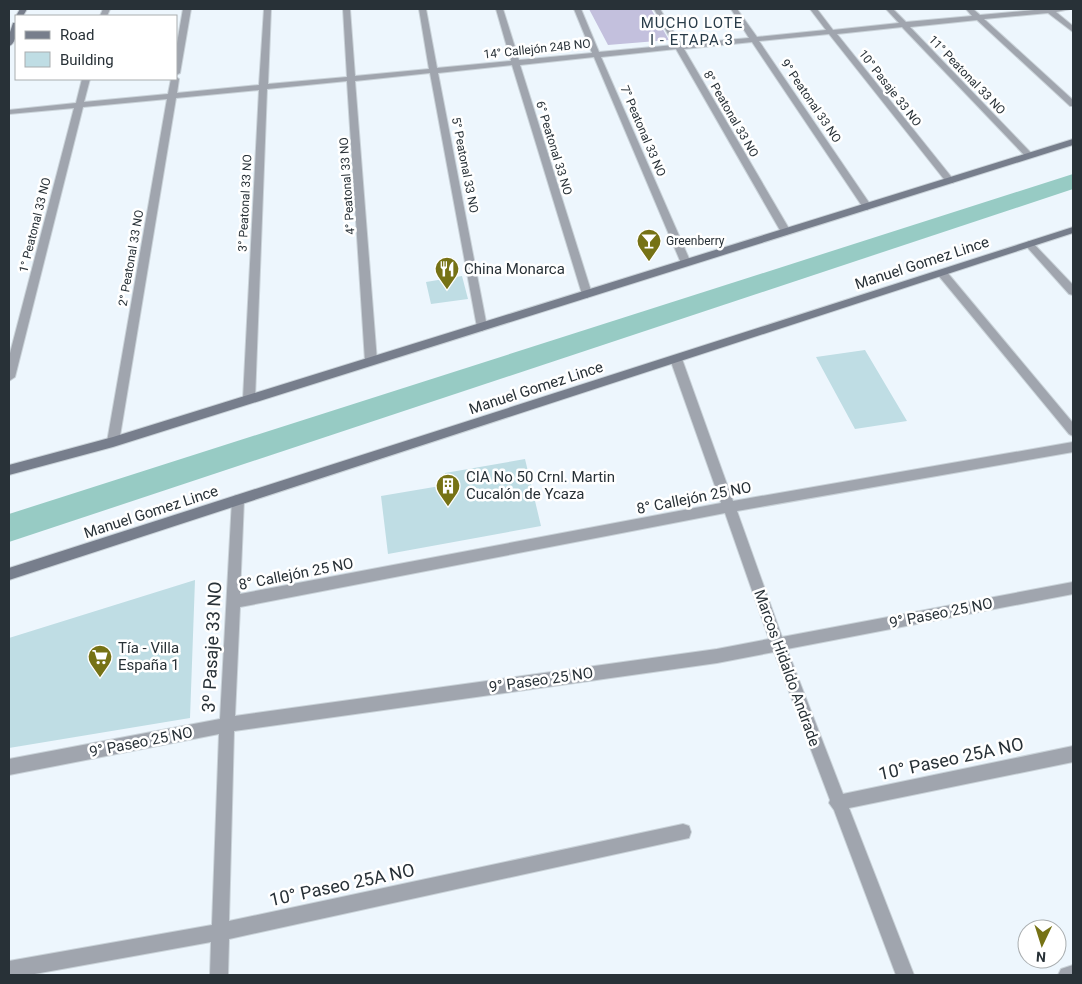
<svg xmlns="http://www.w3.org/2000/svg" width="1082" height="984" viewBox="0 0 1082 984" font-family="Roboto,sans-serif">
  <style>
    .green { fill: #c3c0dd }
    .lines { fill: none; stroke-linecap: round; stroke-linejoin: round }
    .canal { fill: #97cbc4; fill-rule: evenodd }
    .building { fill: #bfdde4 }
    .street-casing { stroke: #cad3d9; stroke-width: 2 }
    .secondary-casing { stroke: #cad3d9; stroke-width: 2 }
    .street { fill: #a0a5ae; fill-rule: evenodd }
    .secondary { fill: #777e8c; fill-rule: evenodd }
    .labels { text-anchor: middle; stroke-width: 5; stroke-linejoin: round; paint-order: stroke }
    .far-street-label { font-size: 12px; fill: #283137; stroke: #fff }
    .far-poi-label { font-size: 12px; fill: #283137; stroke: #fff; text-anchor: start }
    .far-quarter-label { font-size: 15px; letter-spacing: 1px; fill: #293c49; stroke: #fff }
    .street-label { font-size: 15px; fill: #283137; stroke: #fff }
    .poi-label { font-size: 15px; fill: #283137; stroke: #fff; text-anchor: start }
    .near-street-label { font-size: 18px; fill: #283137; stroke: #fff }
  </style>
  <rect width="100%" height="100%" fill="#edf6fd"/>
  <path class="green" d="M589,9H651L669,40L608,45Z"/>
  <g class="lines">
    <path class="canal" d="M1073,174V189L9,542V514Z"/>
  </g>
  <path class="building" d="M462,276L468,299L431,304L426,282Z
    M865,350L907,421L855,429L816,357Z
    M525,459L541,526L388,554L381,496L446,485L445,473Z
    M195,580L190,718L9,748V638Z"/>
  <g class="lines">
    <defs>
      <path id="street" d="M103,9H110L107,16H100Z
        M183,9H191L180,73L176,75V49Z
        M264,9H271L268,84L347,77L343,9H350L355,76L429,69L419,9H426L437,68L511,61L496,9H503L519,60L592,53L574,9H581L599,52L674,45L654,9H660L681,44L749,38L731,9H737L757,37L826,30L810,9H817L833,30L899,23L886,9H893L906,22L972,16L966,9H973L980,15L1045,9H1070L1056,12L1073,26V32L1048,13L984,19L1073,100V106H1070L977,20L910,27L1034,156L1027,158L902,27L837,34L953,179V183H947L829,34L759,41L872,207L867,210L864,209L752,42L684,49L791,232L786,235L781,232L676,49L601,57L691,263L686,266L681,263L594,57L520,65L592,294L587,298L582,294L512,65L438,73L487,327L482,331L477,327L430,73L355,81L377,361L371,365L365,361L347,81L267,89L255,399L249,403L243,399L259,90L176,98L119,442L117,445H109L107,442L167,99L83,107L15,377L9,381V357L74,108L9,114V110L76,103L82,79H90L84,102L168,94L171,79H176V77L179,79L177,93L259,85Z
        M1029,241L1032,242L1073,285V295L1069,294L1026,246L1024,244Z
        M942,270L946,271L1073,423V436L1069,434L938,275L937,273Z
        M676,355L682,359L733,501L1073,442V452L737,511L782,637L1073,582V594L787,649L843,794L1073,746V762L849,808L914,975H896L834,810L829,803L830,800L774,652L717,663L234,731L229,921L683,824L689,826L691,832L689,838L229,939L228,975H210L211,942L29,975H9V961L212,925L219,734L9,775V759L220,719L232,500L234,496L238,495L242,496L244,500L240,594L721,503L670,359ZM725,513L769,639L717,649L235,716L240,607Z
        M1073,965V975H1058L1061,969Z"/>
      <path id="secondary" d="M20,9H27L23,16H16Z
        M13,23H16C16,31 17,43 9,46V35Z
        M1073,139V145L113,447L9,475V465L113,437Z
        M1073,227V233L9,580V568Z"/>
    </defs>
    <use href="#street" class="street-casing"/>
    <use href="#secondary" class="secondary-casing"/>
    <use href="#street" class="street"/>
    <use href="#secondary" class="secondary"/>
  </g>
  <defs>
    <symbol id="bar-pin" viewBox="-11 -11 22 30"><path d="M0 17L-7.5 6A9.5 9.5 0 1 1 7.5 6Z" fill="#767215" stroke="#fff"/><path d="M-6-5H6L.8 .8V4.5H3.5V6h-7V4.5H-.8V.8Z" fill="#fff"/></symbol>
    <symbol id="restaurant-pin" viewBox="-11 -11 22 30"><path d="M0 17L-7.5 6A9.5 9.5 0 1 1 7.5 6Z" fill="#767215" stroke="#fff"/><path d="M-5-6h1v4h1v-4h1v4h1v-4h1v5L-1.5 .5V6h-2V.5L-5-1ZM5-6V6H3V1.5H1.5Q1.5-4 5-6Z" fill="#fff"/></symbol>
    <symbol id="building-pin" viewBox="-11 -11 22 30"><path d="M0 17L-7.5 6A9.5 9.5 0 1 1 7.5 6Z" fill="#767215" stroke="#fff"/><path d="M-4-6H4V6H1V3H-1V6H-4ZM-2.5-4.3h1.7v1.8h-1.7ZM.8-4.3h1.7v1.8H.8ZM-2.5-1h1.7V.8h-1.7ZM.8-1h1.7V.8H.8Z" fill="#fff"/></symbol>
    <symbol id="supermarket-pin" viewBox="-11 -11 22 30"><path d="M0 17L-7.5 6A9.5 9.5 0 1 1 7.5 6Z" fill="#767215" stroke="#fff"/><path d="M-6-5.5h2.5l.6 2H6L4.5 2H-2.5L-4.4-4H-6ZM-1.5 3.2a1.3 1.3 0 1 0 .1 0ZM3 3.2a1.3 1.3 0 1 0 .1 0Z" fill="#fff"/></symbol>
  </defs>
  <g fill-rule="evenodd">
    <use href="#bar-pin" x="635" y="227" width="28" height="38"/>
    <use href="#restaurant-pin" x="433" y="255" width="28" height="38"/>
    <use href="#building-pin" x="434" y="472" width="28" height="38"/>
    <use href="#supermarket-pin" x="86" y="643" width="28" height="38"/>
  </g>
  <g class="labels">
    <g class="far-street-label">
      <text transform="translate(537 49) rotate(-6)" y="4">14° Callejón 24B NO</text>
      <text transform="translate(967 75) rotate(46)" y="4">11° Peatonal 33 NO</text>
      <text transform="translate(890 88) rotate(52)" y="4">10° Pasaje 33 NO</text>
      <text transform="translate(811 101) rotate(56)" y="4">9° Peatonal 33 NO</text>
      <text transform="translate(731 114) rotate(60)" y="4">8° Peatonal 33 NO</text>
      <text transform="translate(643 131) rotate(67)" y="4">7° Peatonal 33 NO</text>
      <text transform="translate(554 148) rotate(73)" y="4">6° Peatonal 33 NO</text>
      <text transform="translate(465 165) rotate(79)" y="4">5° Peatonal 33 NO</text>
      <text transform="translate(347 186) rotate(-94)" y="4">4° Peatonal 33 NO</text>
      <text transform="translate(245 203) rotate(-87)" y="4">3° Peatonal 33 NO</text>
      <text transform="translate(35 225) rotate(-76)" y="4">1° Peatonal 33 NO</text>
      <text transform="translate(131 258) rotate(-80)" y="4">2° Peatonal 33 NO</text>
    </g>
    <g class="far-poi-label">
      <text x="666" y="245">Greenberry</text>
    </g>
    <g class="far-quarter-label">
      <text x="692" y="28">MUCHO LOTE<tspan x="692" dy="17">I - ETAPA 3</tspan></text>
    </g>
    <g class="street-label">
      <text transform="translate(922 263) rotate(-18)" y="5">Manuel Gomez Lince</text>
      <text transform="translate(536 388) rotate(-18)" y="5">Manuel Gomez Lince</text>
      <text transform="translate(694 498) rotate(-11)" y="5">8° Callejón 25 NO</text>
      <text transform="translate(151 512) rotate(-18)" y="5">Manuel Gomez Lince</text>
      <text transform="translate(296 574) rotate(-11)" y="5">8° Callejón 25 NO</text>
      <text transform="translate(941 613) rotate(-11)" y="5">9° Paseo 25 NO</text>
      <text transform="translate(787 668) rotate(70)" y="5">Marcos Hidaldo Andrade</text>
      <text transform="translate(541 680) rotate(-8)" y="5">9° Paseo 25 NO</text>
      <text transform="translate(141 742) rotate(-11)" y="5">9° Paseo 25 NO</text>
    </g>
    <g class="poi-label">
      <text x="464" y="274">China Monarca</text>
      <text x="466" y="482">CIA No 50 Crnl. Martin<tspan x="466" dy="17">Cucalón de Ycaza</tspan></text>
      <text x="118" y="653">Tía - Villa<tspan x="118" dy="17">España 1</tspan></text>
    </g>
    <g class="near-street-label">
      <text transform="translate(212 647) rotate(-87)" y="6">3º Pasaje 33 NO</text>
      <text transform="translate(951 759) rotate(-12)" y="6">10° Paseo 25A NO</text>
      <text transform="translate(342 885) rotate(-12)" y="6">10° Paseo 25A NO</text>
    </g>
  </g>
  <rect width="1082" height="984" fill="none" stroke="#283137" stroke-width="20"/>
  <rect x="15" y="15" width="162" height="65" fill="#ffffff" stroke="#a9adaf"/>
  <rect x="25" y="31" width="25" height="8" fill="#777e8c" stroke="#a9adaf"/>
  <text x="60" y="40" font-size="15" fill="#283137">Road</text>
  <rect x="25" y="52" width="25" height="15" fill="#bfdde4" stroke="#a9adaf"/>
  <text x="60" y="65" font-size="15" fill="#283137">Building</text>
  <g transform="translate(1042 944) rotate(184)"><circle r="24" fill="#ffffff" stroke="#a9adaf"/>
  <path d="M0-4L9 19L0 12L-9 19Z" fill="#767215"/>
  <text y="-8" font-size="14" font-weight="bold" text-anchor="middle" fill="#283137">N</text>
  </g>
</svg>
